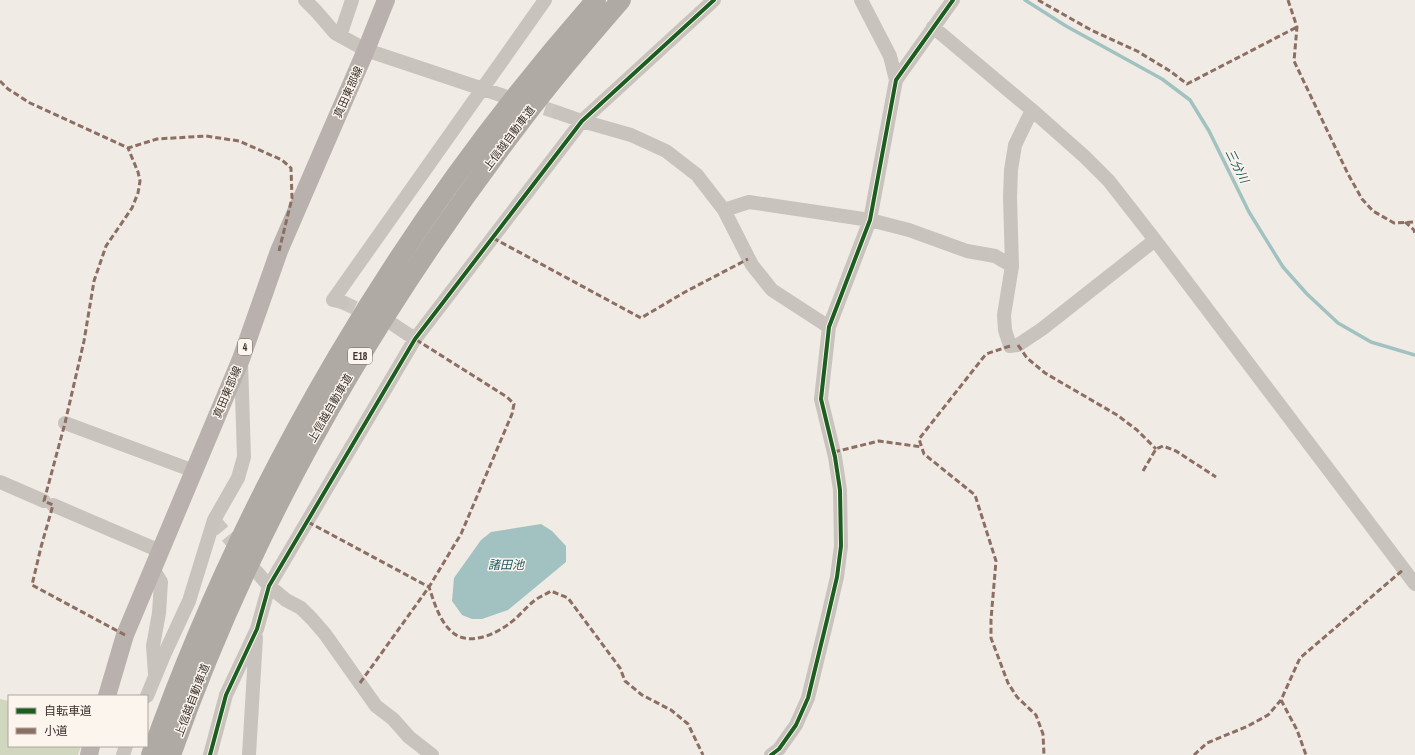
<svg xmlns="http://www.w3.org/2000/svg" width="1415" height="755" viewBox="0 0 1415 755" font-family="'Archivo Narrow','Noto Sans JP',sans-serif">
  <style>
    .green { fill: #d1d6bf }
    .water { fill: #a1c2c1 }
    .lines { fill: none; stroke-linecap: round; stroke-linejoin: round }
    .stream { stroke: #a1c2c1; stroke-width: 3.5 }
    .minor-tunnel { stroke: #ccc6c0; stroke-width: 14; stroke-dasharray: 14 7; stroke-linecap: butt }
    .minor { stroke: #c9c3be; stroke-width: 14 }
    .major { stroke: #b8b1ad; stroke-width: 18 }
    .highway { stroke: #afaaa4; stroke-width: 20 }
    .quiet { stroke: #8d6e63; stroke-width: 3; stroke-dasharray: 6 3; stroke-linecap: butt }
    .cycleway-casing { stroke: #fbf5ee; stroke-width: 6 }
    .cycleway { stroke: #1b5e20; stroke-width: 4 }
    .labels { text-anchor: middle; stroke-width: 3; stroke-linejoin: round; paint-order: stroke }
    .shield { fill: #fbf5ee; stroke: #756b66; stroke-width: 1 }
    .shield-label { font-size: 10px; font-weight: bold; fill: #3b302b }
    .street-label { font-size: 11px; fill: #3b302b; stroke: #fbf5ee }
    .water-label { font-size: 12px; font-style: italic; fill: #1f5a5e; stroke: #fbf5ee }
  </style>
  <rect width="100%" height="100%" fill="#f0ebe5"/>
  <path class="green" d="M0,699L9,701V746H81L78,755H0Z"/>
  <path class="water" d="M541,524L552,531L566,546V562L508,610L482,619H472L462,615L452,601L454,578L481,540L491,532Z"/>
  <g class="lines">
    <path class="stream" d="M1025,0L1066,26L1162,79L1190,100L1209,131L1249,212L1283,267L1307,294L1338,323L1371,342L1415,355"/>
    <path class="minor-tunnel" d="M525,102L559,113
      M342,302L373,316
      M214,520L242,554"/>
    <path class="minor" d="M305,0L316,11L335,33L366,50L504,96
      M861,0L890,56L896,80
      M933,27L1032,110L1085,157L1109,181L1155,240L1415,584
      M340,36L352,0
      M1032,110L1015,145L1011,170L1010,197L1012,266L1004,315L1005,330L1010,346L1018,345L1042,329L1155,240
      M559,113L582,121L631,135L666,151L697,175L724,210L752,265L772,290L829,327
      M724,210L749,202L870,220L909,230L967,251L995,256L1012,266
      M342,302L333,300L545,0
      M394,325L415,339
      M65,423L194,471
      M0,482L44,501
      M53,505L160,551
      M153,569L161,582L159,613L153,646L155,674
      M256,571L269,586L286,600L301,608L312,619L325,634L376,706L393,719L409,737L432,755
      M147,696L164,655L189,601L214,520L238,478L244,457L241,362
      M123,755L126,746
      M210,755L226,695L257,629L269,586L415,339L582,121L714,0
      M249,755L256,637
      M771,755L779,749L796,725L808,698L827,620L837,577L841,546L840,490L835,457L821,399L829,327L870,220L896,80L953,0"/>
    <path class="major" d="M107,696L125,635L241,359L279,251L366,50L386,0
      M89,755L91,746"/>
    <path class="highway" d="M151,755C249,479 402,220 596,0
      M171,755C252,524 376,310 525,116C555,76 588,38 621,0"/>
    <path class="quiet" d="M1038,0L1091,30L1137,51L1170,71L1187,84L1297,27
      M1288,0L1297,27L1294,61L1348,174L1362,199L1373,211L1394,223L1415,222
      M0,81L8,89L30,103L128,148L157,139L206,136L239,141L282,160L291,168L292,198L279,251
      M1405,222L1414,230L1415,234
      M493,238L641,318L685,292L748,259
      M1018,345L1027,358L1045,373L1117,415L1137,430L1156,449
      M1010,346L986,354L919,439L924,454L975,495L996,561L991,619V638L1008,683L1017,697L1036,715L1043,734L1044,755
      M834,452L879,441L922,447
      M1143,471L1156,449L1163,446L1176,451L1216,477
      M308,522L429,587C434,602 439,620 451,631C467,647 495,635 510,623C521,615 529,603 540,597C544,595 548,593 551,591L568,598L620,668L625,681L642,695L671,710L688,724L703,755
      M125,635L32,585L41,547L53,505L44,501L65,423L84,341L94,281L106,246L132,208L138,193L140,181L138,172L128,148
      M360,683L429,587L461,534L512,414L514,404L507,397L415,339
      M1281,700L1297,730L1306,755
      M1194,755L1207,743L1248,726L1268,715L1281,700L1300,658L1404,569"/>
    <defs>
      <path id="cycleway" d="M210,755L226,695L257,629L269,586L415,339L582,121L714,0
        M771,755L779,749L796,725L808,698L827,620L837,577L841,546L840,490L835,457L821,399L829,327L870,220L896,80L953,0"/>
    </defs>
    <use href="#cycleway" class="cycleway-casing"/>
    <use href="#cycleway" class="cycleway"/>
  </g>
  <g class="labels">
    <g class="shield">
      <rect x="238" y="339" width="14" height="16" rx="3"/>
      <rect x="348" y="348" width="24" height="16" rx="3"/>
    </g>
    <g class="shield-label">
      <text x="245" y="351">4</text>
      <text x="360" y="360">E18</text>
    </g>
    <g class="street-label">
      <text transform="translate(348 92) rotate(-66)" y="4">真田東部線</text>
      <text transform="translate(509 138) rotate(-53)" y="4">上信越自動車道</text>
      <text transform="translate(227 392) rotate(-67)" y="4">真田東部線</text>
      <text transform="translate(330 408) rotate(-60)" y="4">上信越自動車道</text>
      <text transform="translate(192 700) rotate(-69)" y="4">上信越自動車道</text>
    </g>
    <g class="water-label">
      <text transform="translate(1237 166) rotate(63)" y="4">三分川</text>
      <text x="506" y="569">諸田池</text>
    </g>
  </g>
  <rect x="8" y="695" width="140" height="52" fill="#fbf5ee" stroke="#aea6a0"/>
  <rect x="16" y="708" width="20" height="6" fill="#1b5e20" stroke="#aea6a0"/>
  <text x="44" y="715" font-size="12" fill="#3b302b">自転車道</text>
  <rect x="16" y="728" width="20" height="6" fill="#8d6e63" stroke="#aea6a0"/>
  <text x="44" y="735" font-size="12" fill="#3b302b">小道</text>
</svg>
